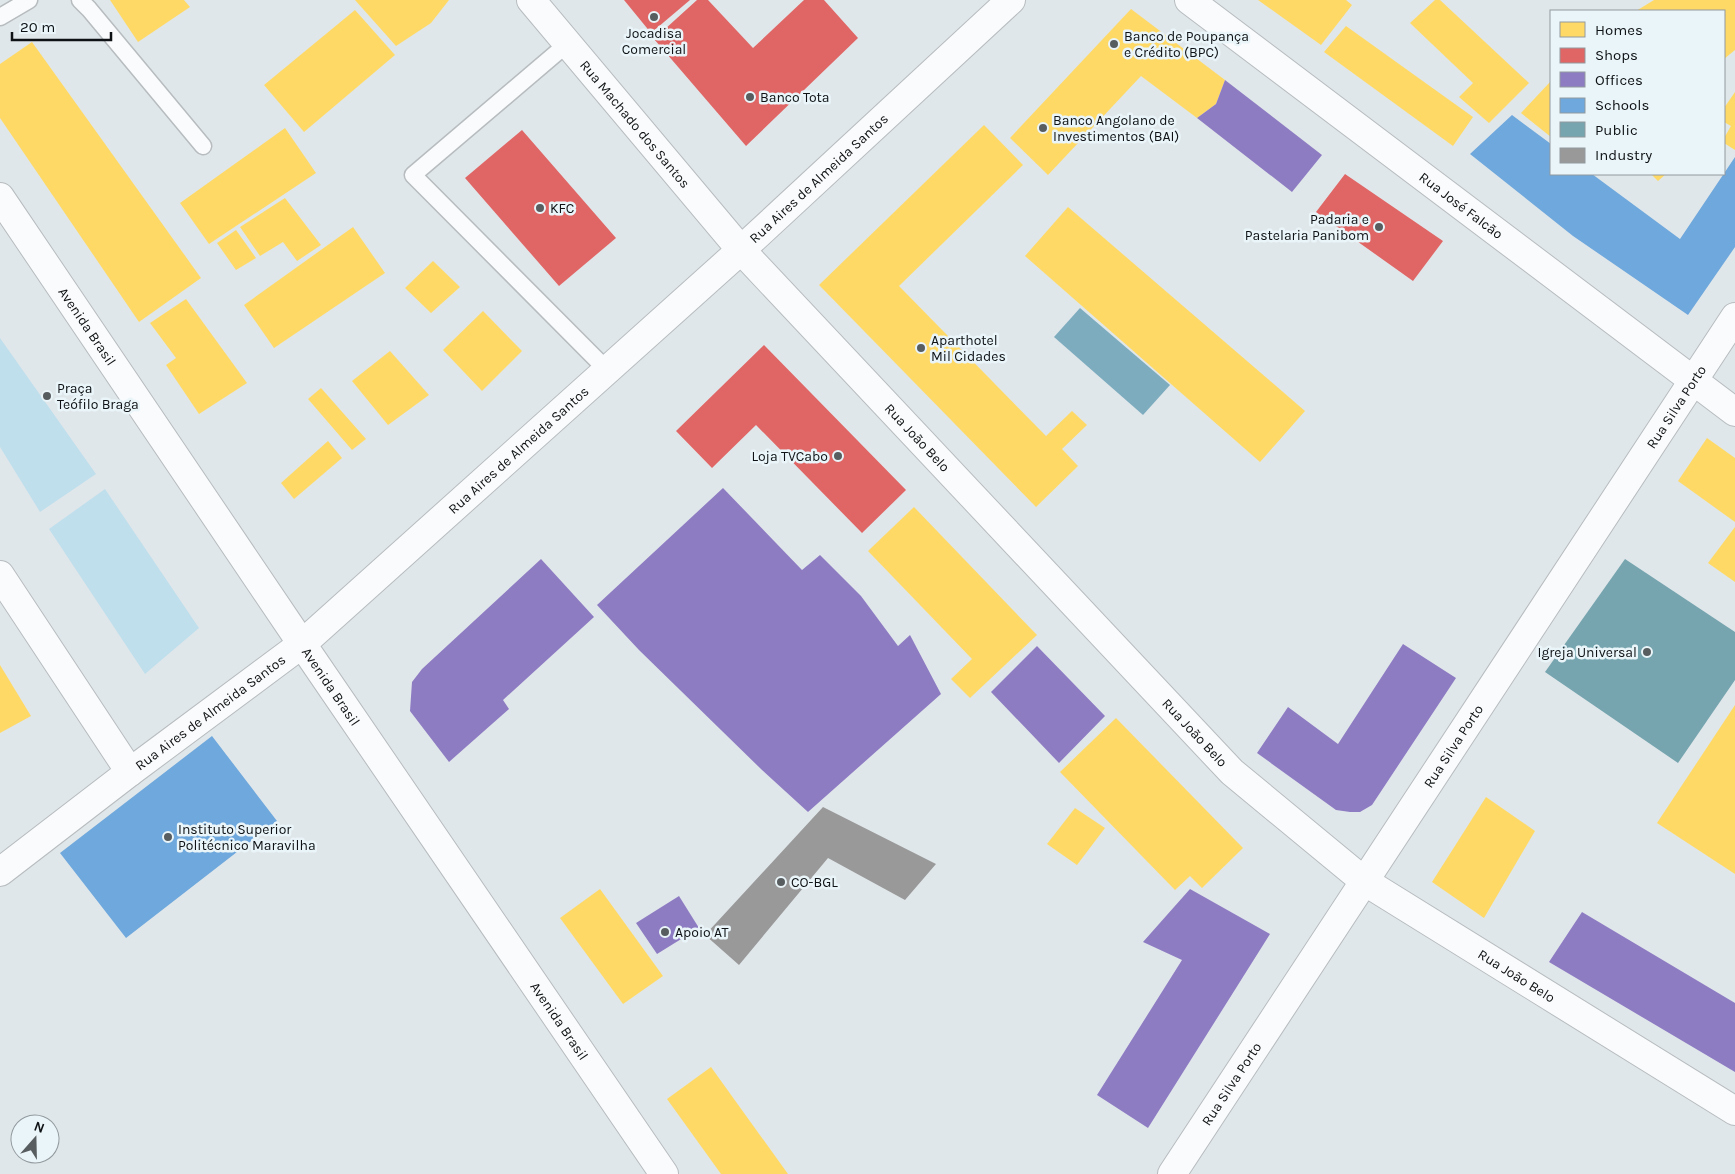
<svg xmlns="http://www.w3.org/2000/svg" width="1735" height="1174" viewBox="0 0 1735 1174" font-family="Karla,sans-serif">
  <style>
    .green { fill: #c0dfed }
    .water { fill: #7dacbf }
    .homes { fill: #ffd966 }
    .shops { fill: #e06666 }
    .offices { fill: #8e7cc3 }
    .schools { fill: #6fa8dc }
    .public { fill: #76a5af }
    .industry { fill: #999 }
    .lines { fill: none; stroke-linecap: round; stroke-linejoin: round }
    .lane-casing { stroke: #b7bcbf; stroke-width: 19 }
    .street-casing { stroke: #b7bcbf; stroke-width: 30 }
    .secondary-casing { stroke: #b7bcbf; stroke-width: 30 }
    .lane { stroke: #fafbfc; stroke-width: 16 }
    .street { stroke: #fafbfc; stroke-width: 28 }
    .secondary { stroke: #fafbfc; stroke-width: 28 }
    .poi-dot { fill: #585d5f; stroke: #eaf5fa; stroke-width: 2 }
    .labels { text-anchor: middle; stroke-width: 5; stroke-linejoin: round; paint-order: stroke }
    .poi-label { font-size: 14px; fill: #0e1214; stroke: #eaf5fa; text-anchor: start }
    .street-label { font-size: 14px; fill: #0e1214; stroke: #eaf5fa }
  </style>
  <rect width="100%" height="100%" fill="#e0e7ea"/>
  <path class="green" d="M0,338L96,474L40,512L0,447Z
    M105,489L199,628L145,674L49,529Z"/>
  <path class="water" d="M1080,308L1170,385L1143,415L1054,337Z"/>
  <path class="homes" d="M110,0H184L190,7L138,42Z
    M355,0H449L431,23L396,46Z
    M1258,0H1346L1352,5L1321,45Z
    M1435,0H1440L1529,83L1489,123L1459,97L1473,83L1410,23Z
    M1654,0H1735V50L1724,59V11H1636Z
    M1131,9L1225,80L1216,104L1197,118L1141,76L1048,175L1010,138Z
    M355,10L395,55L304,132L264,85Z
    M1346,26L1473,117L1453,146L1324,52Z
    M32,42L201,278L139,322L0,118V64Z
    M1551,81V137L1521,113Z
    M1735,92V150L1724,143V138L1731,126L1724,122V108Z
    M984,125L1023,165L899,286L1046,436L1072,411L1087,425L1062,449L1078,466L1036,507L819,285Z
    M285,128L316,173L209,244L180,203Z
    M1651,174H1666L1658,181Z
    M285,198L321,245L297,261L283,242L260,256L240,227Z
    M1068,207L1305,411L1260,462L1025,256Z
    M353,227L385,273L274,348L244,305Z
    M236,230L256,258L236,270L217,243Z
    M433,261L460,287L431,313L405,288Z
    M186,299L247,383L199,414L166,365L176,358L150,323Z
    M483,311L522,351L482,391L443,350Z
    M390,351L429,395L388,425L352,381Z
    M321,388L366,439L352,450L308,399Z
    M1707,438L1735,458V522L1678,481Z
    M328,441L342,458L294,499L281,483Z
    M914,507L1037,635L970,698L951,679L972,659L868,551Z
    M1735,527V582L1708,563Z
    M0,665L31,716L0,733Z
    M1735,705V874L1657,823Z
    M1116,718L1243,848L1202,888L1190,876L1175,890L1060,772Z
    M1486,797L1535,831L1484,918L1432,882Z
    M1075,808L1105,828L1077,865L1047,844Z
    M600,889L663,976L623,1004L560,918Z
    M711,1067L788,1174H721L667,1099Z"/>
  <path class="shops" d="M624,0H690L651,33Z
    M697,0H708L753,48L804,0H824L858,38L746,146L654,39Z
    M522,130L616,238L559,286L465,178Z
    M1345,174L1443,241L1413,281L1316,212Z
    M764,345L906,490L862,533L756,425L712,468L676,431Z"/>
  <path class="offices" d="M1225,80L1322,155L1292,192L1197,118L1216,104Z
    M723,488L802,570L820,555L861,596L898,646L910,635L941,694L808,812L762,770L639,650L597,605Z
    M541,559L594,617L503,700L509,709L449,762L410,711L412,682L422,669Z
    M1403,644L1456,678L1372,805L1360,812H1350L1336,810L1257,753L1288,707L1338,744Z
    M1037,646L1105,716L1059,763L991,692Z
    M1190,889L1270,934L1148,1128L1097,1095L1182,960L1143,942Z
    M679,896L699,928L657,954L636,923Z
    M1582,912L1735,1003V1072L1549,962Z"/>
  <path class="schools" d="M1512,115L1551,144V174H1592L1680,239L1735,157V247L1688,315L1573,236L1470,154Z
    M212,736L277,821L126,938L60,853Z"/>
  <path class="public" d="M1625,559L1735,632V680L1678,763L1545,672Z"/>
  <path class="industry" d="M823,807L936,864L905,900L828,858L739,965L705,935Z"/>
  <g class="lines">
    <defs>
      <path id="lane" d="M80,0L89,9L203,146
        M0,17L29,0
        M567,44L413,175L607,370"/>
      <g id="street">
        <path id="s1" d="M531,0L741,250L1232,772L1364,881L1735,1111"/>
        <path id="s2" d="M1189,0L1735,412"/>
        <path d="M0,575L130,772"/>
        <path id="s3" d="M0,872L130,772L302,644L741,250L1011,0"/>
        <path id="s4" d="M1172,1174L1735,317"/>
      </g>
      <g id="secondary">
        <path id="s5" d="M0,197L302,644L664,1174"/>
      </g>
    </defs>
    <use href="#lane" class="lane-casing"/>
    <use href="#street" class="street-casing"/>
    <use href="#secondary" class="secondary-casing"/>
    <use href="#lane" class="lane"/>
    <use href="#street" class="street"/>
    <use href="#secondary" class="secondary"/>
  </g>
  <g class="poi-dot">
    <circle cx="654" cy="17" r="5"/>
    <circle cx="1114" cy="44" r="5"/>
    <circle cx="750" cy="97" r="5"/>
    <circle cx="1043" cy="128" r="5"/>
    <circle cx="540" cy="208" r="5"/>
    <circle cx="1379" cy="227" r="5"/>
    <circle cx="921" cy="348" r="5"/>
    <circle cx="47" cy="396" r="5"/>
    <circle cx="838" cy="456" r="5"/>
    <circle cx="1647" cy="652" r="5"/>
    <circle cx="168" cy="837" r="5"/>
    <circle cx="781" cy="882" r="5"/>
    <circle cx="665" cy="932" r="5"/>
  </g>
  <g class="labels">
    <g class="poi-label">
      <text x="654" y="38" text-anchor="middle">Jocadisa<tspan x="654" dy="16">Comercial</tspan></text>
      <text x="1124" y="41">Banco de Poupança<tspan x="1124" dy="16">e Crédito (BPC)</tspan></text>
      <text x="760" y="102">Banco Tota</text>
      <text x="1053" y="125">Banco Angolano de<tspan x="1053" dy="16">Investimentos (BAI)</tspan></text>
      <text x="550" y="213">KFC</text>
      <text x="1369" y="224" text-anchor="end">Padaria e<tspan x="1369" dy="16">Pastelaria Panibom</tspan></text>
      <text x="931" y="345">Aparthotel<tspan x="931" dy="16">Mil Cidades</tspan></text>
      <text x="57" y="393">Praça<tspan x="57" dy="16">Teófilo Braga</tspan></text>
      <text x="828" y="461" text-anchor="end">Loja TVCabo</text>
      <text x="1637" y="657" text-anchor="end">Igreja Universal</text>
      <text x="178" y="834">Instituto Superior<tspan x="178" dy="16">Politécnico Maravilha</tspan></text>
      <text x="791" y="887">CO-BGL</text>
      <text x="675" y="937">Apoio AT</text>
    </g>
    <g class="street-label">
      <text dy="5" stroke="none"><textPath href="#s1" startOffset="162">Rua Machado dos Santos</textPath></text>
      <text dy="5" stroke="none"><textPath href="#s3" startOffset="1074">Rua Aires de Almeida Santos</textPath></text>
      <text dy="5" stroke="none"><textPath href="#s2" startOffset="341">Rua José Falcão</textPath></text>
      <text dy="5" stroke="none"><textPath href="#s5" startOffset="156">Avenida Brasil</textPath></text>
      <text dy="5" stroke="none"><textPath href="#s4" startOffset="918">Rua Silva Porto</textPath></text>
      <text dy="5" stroke="none"><textPath href="#s1" startOffset="584">Rua João Belo</textPath></text>
      <text dy="5" stroke="none"><textPath href="#s3" startOffset="669">Rua Aires de Almeida Santos</textPath></text>
      <text dy="5" stroke="none"><textPath href="#s5" startOffset="591">Avenida Brasil</textPath></text>
      <text dy="5" stroke="none"><textPath href="#s3" startOffset="264">Rua Aires de Almeida Santos</textPath></text>
      <text dy="5" stroke="none"><textPath href="#s1" startOffset="989">Rua João Belo</textPath></text>
      <text dy="5" stroke="none"><textPath href="#s4" startOffset="512">Rua Silva Porto</textPath></text>
      <text dy="5" stroke="none"><textPath href="#s1" startOffset="1394">Rua João Belo</textPath></text>
      <text dy="5" stroke="none"><textPath href="#s5" startOffset="996">Avenida Brasil</textPath></text>
      <text dy="5" stroke="none"><textPath href="#s4" startOffset="108">Rua Silva Porto</textPath></text>
    </g>
  </g>
  <rect x="1550" y="10" width="175" height="165" fill="#eaf5fa" stroke="#929a9e"/>
  <rect x="1560" y="22" width="25" height="15" fill="#ffd966" stroke="#929a9e"/>
  <text x="1595" y="35" font-size="15" fill="#0e1214">Homes</text>
  <rect x="1560" y="48" width="25" height="15" fill="#e06666" stroke="#929a9e"/>
  <text x="1595" y="60" font-size="15" fill="#0e1214">Shops</text>
  <rect x="1560" y="72" width="25" height="15" fill="#8e7cc3" stroke="#929a9e"/>
  <text x="1595" y="85" font-size="15" fill="#0e1214">Offices</text>
  <rect x="1560" y="98" width="25" height="15" fill="#6fa8dc" stroke="#929a9e"/>
  <text x="1595" y="110" font-size="15" fill="#0e1214">Schools</text>
  <rect x="1560" y="122" width="25" height="15" fill="#76a5af" stroke="#929a9e"/>
  <text x="1595" y="135" font-size="15" fill="#0e1214">Public</text>
  <rect x="1560" y="148" width="25" height="15" fill="#999999" stroke="#929a9e"/>
  <text x="1595" y="160" font-size="15" fill="#0e1214">Industry</text>
  <g transform="translate(35 1139) rotate(20)"><circle r="24" fill="#eaf5fa" stroke="#929a9e"/>
  <path d="M0-4L9 19L0 12L-9 19Z" fill="#585d5f"/>
  <text y="-8" font-size="14" font-weight="bold" text-anchor="middle" fill="#0e1214">N</text>
  </g>
  <path d="M12 32v8h99v-8" fill="none" stroke="#0e1214" stroke-width="2.5"/>
  <text x="20" y="32" font-size="15" fill="#0e1214" stroke="#eaf5fa" stroke-width="4" paint-order="stroke">20 m</text>
</svg>
